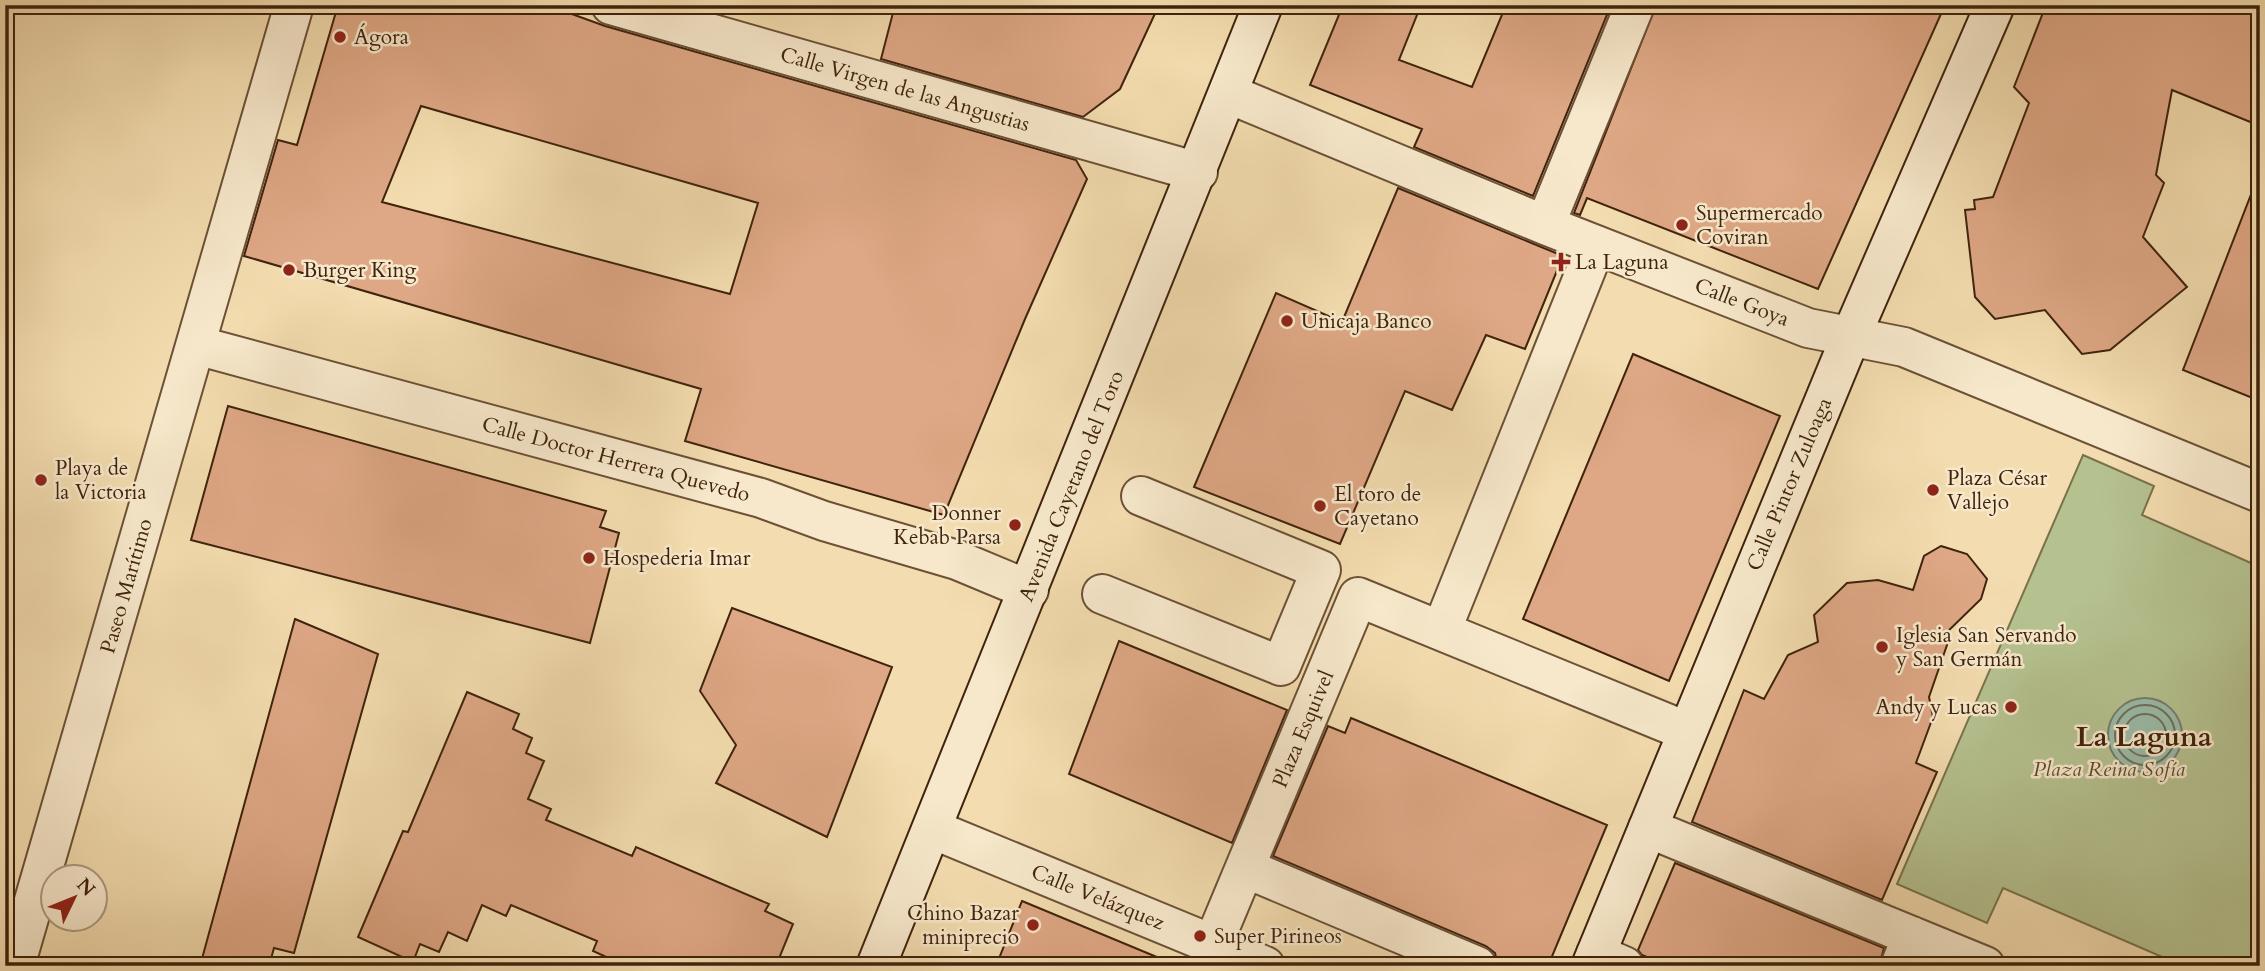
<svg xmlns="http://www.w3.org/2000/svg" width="2265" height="971" viewBox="0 0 2265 971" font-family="Cardo,serif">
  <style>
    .green { fill: #b5c290; stroke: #7a724e; stroke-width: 2 }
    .water { fill: #9bbcaa; stroke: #767f6b; stroke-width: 2 }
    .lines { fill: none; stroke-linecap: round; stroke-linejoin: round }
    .shore { stroke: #6d705c; stroke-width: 2 }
    .building { fill: #dea785; stroke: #3f230d; stroke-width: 2; fill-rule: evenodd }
    .street-casing { stroke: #6c5136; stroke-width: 42 }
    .secondary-casing { stroke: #3f230d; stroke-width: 42 }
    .street { stroke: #f7e8cb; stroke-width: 38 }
    .secondary { stroke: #f7e8cb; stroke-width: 38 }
    .poi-dot { fill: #8f2418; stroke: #f7e8cb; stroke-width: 2.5 }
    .labels { text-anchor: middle; stroke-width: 5; stroke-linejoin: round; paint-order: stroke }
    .poi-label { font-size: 21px; fill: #3f230d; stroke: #f7e8cb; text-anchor: start }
    .street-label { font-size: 21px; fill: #3f230d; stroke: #f7e8cb }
    .park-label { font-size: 21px; font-style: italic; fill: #5c4b2e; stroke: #f7e8cb }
    .district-label { font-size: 28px; font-weight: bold; fill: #3f230d; stroke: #f7e8cb }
  </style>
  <rect width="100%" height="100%" fill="#f3dcaf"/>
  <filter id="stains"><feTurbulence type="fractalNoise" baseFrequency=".00286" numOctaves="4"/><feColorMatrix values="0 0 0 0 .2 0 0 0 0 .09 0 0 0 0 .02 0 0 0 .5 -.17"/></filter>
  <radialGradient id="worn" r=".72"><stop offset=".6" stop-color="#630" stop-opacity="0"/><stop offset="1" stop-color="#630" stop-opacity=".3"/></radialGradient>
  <path class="green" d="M2083,455L2154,486L2142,515L2260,567V951L2253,966H2183L2003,888L1987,923L1897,884Z"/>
  <path class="water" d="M2108 735a37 37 0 1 1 74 0a37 37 0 1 1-74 0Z"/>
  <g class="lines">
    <path class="shore" d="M2115 735a30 30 0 1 1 60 0a30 30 0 1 1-60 0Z
      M2124 735a21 21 0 1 1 42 0a21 21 0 1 1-42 0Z"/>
  </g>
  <path class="building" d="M338,5H547L605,26L1076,160L1087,179L1025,319L944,515L685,441L701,389L244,256L278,140L297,145ZM421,106L758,203L730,294L382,202Z
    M895,5H1159L1120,89L1083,117L881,59Z
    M1343,5H1421L1399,60L1472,87L1506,5H1611L1533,196L1414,147L1422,129L1310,85Z
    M1656,5H1945L1818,289L1587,198L1580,215L1574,213Z
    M2046,5H2260V126L2172,90L2156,175L2164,183L2143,237L2187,287L2110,350L2082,354L2045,310L1995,319L1975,297L1965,210L1975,209L1974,200L1993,197L2029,103L2014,87Z
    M2257,179L2260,180V401L2183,370Z
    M1398,188L1563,256L1525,349L1486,335L1452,410L1405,391L1340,544L1194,487L1276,293L1342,322Z
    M1633,354L1780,416L1669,681L1523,619Z
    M228,406L606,511L600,527L619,533L590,643L191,540Z
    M1941,546L1967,554L1987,579L1981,599L1944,635L1947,645L1929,697L1933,717L1916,763L1937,772L1882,900L1692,822L1744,690L1764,699L1788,655L1818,642L1814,615L1847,583L1878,580L1913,590L1924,556Z
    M732,608L892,667L827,837L716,783L736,745L700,691Z
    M295,619L378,654L294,953L274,948L269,966H200Z
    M1119,641L1287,710L1232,843L1069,774Z
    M467,692L519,714L513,729L532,738L526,753L544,761L528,799L551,809L546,820L632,856L636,847L769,904L765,911L793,924L776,966H626L593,951L597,941L511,905L506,916L482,905L467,941L448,932L439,952L420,944L413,962L358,937L403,831L408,832Z
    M1351,718L1607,825L1548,966H1498L1495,953L1486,946L1273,856L1328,726L1345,733Z
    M1675,863L1884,948L1879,966H1668L1642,955L1638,950Z
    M1022,901L1176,965V966H996Z"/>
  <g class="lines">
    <defs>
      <path id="street" d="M611,5L1198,172
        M1229,94L1545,225L1808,328L1904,347L2260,493
        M1545,225L1635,5
        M196,345L761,498L824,521L957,560L1029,590
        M1102,594L1281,666L1321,570L1141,496
        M1442,629L1596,245
        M1648,828L1985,966
        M932,829L1265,966
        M1245,868L1477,966
        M1213,944L1358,597L1686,731
        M1596,954L1624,966
        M15,966L294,5
        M1900,966L1912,936"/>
      <path id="secondary" d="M876,966L1263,5
        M1591,966L1851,336L1995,5"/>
    </defs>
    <use href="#street" class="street-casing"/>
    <use href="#secondary" class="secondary-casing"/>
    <use href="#street" class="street"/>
    <use href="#secondary" class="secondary"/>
  </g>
  <g class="poi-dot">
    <circle cx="340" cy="37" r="7"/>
    <circle cx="1682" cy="225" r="7"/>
    <path d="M1557.5 251.5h7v7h7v7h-7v7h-7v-7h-7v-7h7z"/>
    <circle cx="289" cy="270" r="7"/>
    <circle cx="1287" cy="321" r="7"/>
    <circle cx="41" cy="480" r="7"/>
    <circle cx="1933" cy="490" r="7"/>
    <circle cx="1320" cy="506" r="7"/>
    <circle cx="1015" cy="525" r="7"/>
    <circle cx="589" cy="558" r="7"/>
    <circle cx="1882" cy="647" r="7"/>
    <circle cx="2011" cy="707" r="7"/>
    <circle cx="1033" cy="925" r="7"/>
    <circle cx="1200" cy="936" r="7"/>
  </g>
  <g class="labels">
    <g class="poi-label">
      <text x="354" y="44">Ágora</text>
      <text x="1696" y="220">Supermercado<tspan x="1696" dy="24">Coviran</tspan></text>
      <text x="1575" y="269">La Laguna</text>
      <text x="303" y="277">Burger King</text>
      <text x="1301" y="328">Unicaja Banco</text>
      <text x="55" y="475">Playa de<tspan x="55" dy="24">la Victoria</tspan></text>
      <text x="1947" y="485">Plaza César<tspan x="1947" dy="24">Vallejo</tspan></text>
      <text x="1334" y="501">El toro de<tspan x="1334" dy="24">Cayetano</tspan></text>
      <text x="1001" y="520" text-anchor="end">Donner<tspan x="1001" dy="24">Kebab Parsa</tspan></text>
      <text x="603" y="565">Hospederia Imar</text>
      <text x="1896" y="642">Iglesia San Servando<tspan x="1896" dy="24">y San Germán</tspan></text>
      <text x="1997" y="714" text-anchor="end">Andy y Lucas</text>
      <text x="1019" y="920" text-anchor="end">Chino Bazar<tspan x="1019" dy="24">miniprecio</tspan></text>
      <text x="1214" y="943">Super Pirineos</text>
    </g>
    <g class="street-label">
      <text transform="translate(905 89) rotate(16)" y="7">Calle Virgen de las Angustias</text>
      <text transform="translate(1742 302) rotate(21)" y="7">Calle Goya</text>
      <text transform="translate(616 459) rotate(15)" y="7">Calle Doctor Herrera Quevedo</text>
      <text transform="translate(1789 484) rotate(-67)" y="7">Calle Pintor Zuloaga</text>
      <text transform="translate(1071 486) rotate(-68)" y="7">Avenida Cayetano del Toro</text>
      <text transform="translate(126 586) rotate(-74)" y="7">Paseo Marítimo</text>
      <text transform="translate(1303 729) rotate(-67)" y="7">Plaza Esquivel</text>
      <text transform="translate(1098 897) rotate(22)" y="7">Calle Velázquez</text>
    </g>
    <g class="park-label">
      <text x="2109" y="776">Plaza Reina Sofía</text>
    </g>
    <g class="district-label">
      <text x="2144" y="746">La Laguna</text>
    </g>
  </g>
  <rect width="2265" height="971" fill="none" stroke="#f3dcaf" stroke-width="28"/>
  <rect x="7" y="7" width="2251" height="957" fill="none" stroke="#3f230d" stroke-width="3.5"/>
  <rect x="14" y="14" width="2237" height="943" fill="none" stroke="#3f230d" stroke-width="2"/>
  <g transform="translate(74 898) rotate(47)"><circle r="33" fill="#f7e8cb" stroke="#ad997f" stroke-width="2"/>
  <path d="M0-5L12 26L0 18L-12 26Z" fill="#8f2418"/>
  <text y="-10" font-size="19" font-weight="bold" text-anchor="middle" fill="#3f230d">N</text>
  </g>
  <rect width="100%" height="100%" filter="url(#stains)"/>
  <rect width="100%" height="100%" fill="url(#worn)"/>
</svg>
